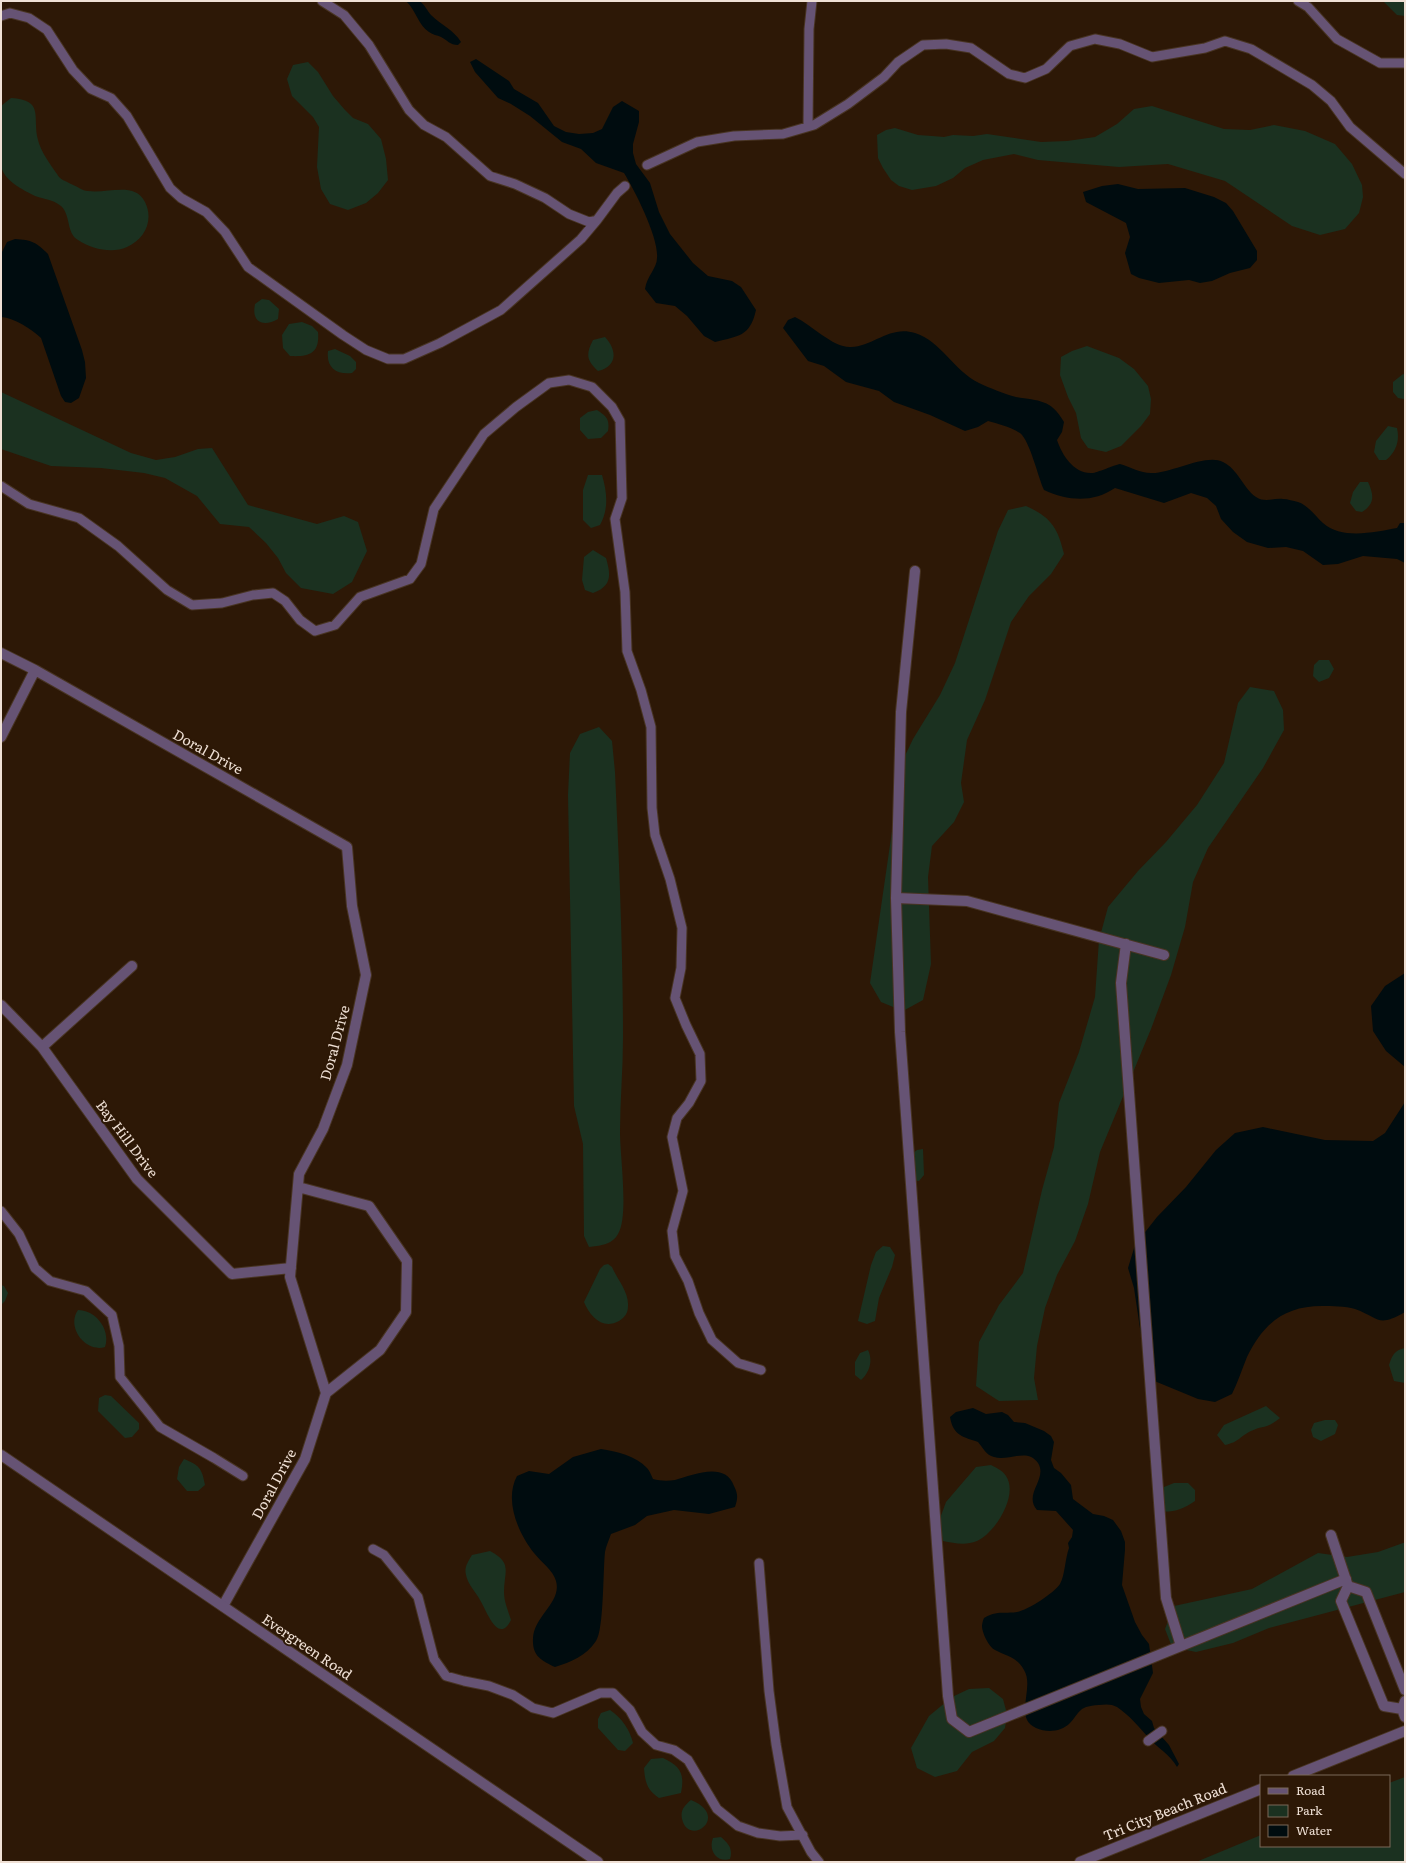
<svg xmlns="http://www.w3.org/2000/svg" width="1406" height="1863" viewBox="0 0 1406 1863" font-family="Literata,serif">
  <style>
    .green { fill: #1b3120 }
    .water { fill: #000c0f }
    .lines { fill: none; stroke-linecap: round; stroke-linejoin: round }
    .service-casing { stroke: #483423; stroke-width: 11 }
    .minor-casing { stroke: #483423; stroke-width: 12 }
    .tertiary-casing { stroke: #483423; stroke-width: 12 }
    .service { stroke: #665374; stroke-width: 9 }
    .minor { stroke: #665374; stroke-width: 10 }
    .tertiary { stroke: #665374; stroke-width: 10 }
    .labels { text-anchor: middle; stroke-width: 4; stroke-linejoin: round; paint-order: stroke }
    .street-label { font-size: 14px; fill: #efe0d5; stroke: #2d1806 }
  </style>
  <rect width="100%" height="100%" fill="#2d1806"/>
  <path class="green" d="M1383,1H1405V16L1397,15Z
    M308,62L318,72L333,96L345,110L353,118L368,124L381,139L386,159L388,180L378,193L366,203L348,210L330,204L321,189L317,167L319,127L313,117L292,96L287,79L293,65Z
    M11,98C45,100 32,117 38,140C41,152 50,164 57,174C60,180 66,181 71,184C77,186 82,191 88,191C107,194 135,181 145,202C154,220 145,239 127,247C112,254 92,249 78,240C66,233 71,215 61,206C51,198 42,200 31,194C20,188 4,180 1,166C0,161 1,154 1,148C1,134 1,120 1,106Z
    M1152,106L1224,129L1250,130L1274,125L1305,131L1335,144L1352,164L1362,185L1363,197L1359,213L1345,229L1320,235L1292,226L1225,181L1168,164L1119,167L1038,160L1014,154L983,160L965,168L953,178L936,186L912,190L899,186L891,180L883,168L878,158L877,135L886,130L895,128L918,135L932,136L944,137L953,135L973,136L987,134L1041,142L1067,141L1095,137L1117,124L1134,109Z
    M262,299L269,300L279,309L278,319C264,327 251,323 255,304Z
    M302,322L312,326L318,332C320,354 309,357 290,356L283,348L282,335L289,324Z
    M605,337C617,350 618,366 598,371C586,360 586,354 593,340Z
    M1087,346L1119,358L1134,369L1148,386L1151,399L1150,414L1141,426L1121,446L1106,452L1088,448L1081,438L1076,413L1068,397L1060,375L1061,357L1072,351Z
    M335,349L350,356L356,362V369L352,373C336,375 326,367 328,351Z
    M1403,374L1405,375L1404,399L1398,398L1393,392V382Z
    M1,392L131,453L156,460L175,457L198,449L212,448L248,505L317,524L344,516L358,522L367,551L352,582L333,594L301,588L286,573L278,558L266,543L249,527L220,524L197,496L165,478L144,473L101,468L51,466L1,449Z
    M597,410C606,416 610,419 608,431L601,438L588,439L580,430V418L588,412Z
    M1388,426L1397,428C1400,441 1396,452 1386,460H1379L1374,452L1376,441Z
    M588,475H602C607,492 609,509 600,525L591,528L583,520V490Z
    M1360,482H1368C1374,495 1375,504 1362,512L1356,511L1350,503L1353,492Z
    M1026,506C1051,517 1058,528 1064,554L1051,574L1029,596L1011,622L985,700L967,740L961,783L964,802L954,822L932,846L928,877L931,964L923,1000L903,1011L881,1002L870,983L902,762L913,739L940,695L955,663L998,531L1008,510Z
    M593,550L606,558C611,575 612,586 593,593L585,590L582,580L584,557Z
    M1319,660H1329L1334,669L1329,678L1319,682L1313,676L1314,665Z
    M1250,687L1274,691L1283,710L1284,730L1263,768L1208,848L1193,882L1185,927L1171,975L1151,1029L1100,1152L1088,1204L1075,1241L1057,1275L1045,1308L1037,1346L1034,1378L1038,1400L999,1401L976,1386L979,1342L999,1305L1023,1273L1042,1190L1054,1147L1059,1103L1079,1052L1095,997L1099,940L1108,907L1138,871L1166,842L1197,805L1224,763L1238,703Z
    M599,727L612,741L615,772C619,861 623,949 623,1038C623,1070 620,1101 620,1132C620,1156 629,1217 618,1234C612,1245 599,1246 589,1247L584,1236L583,1144L574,1106L568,795L570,753L580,734Z
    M923,1149L924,1175L919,1181L911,1180L912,1154L917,1150Z
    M883,1246L890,1247L895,1255L892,1267L879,1298L875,1321L867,1324L858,1321L871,1265L876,1252Z
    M608,1264L612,1267C617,1279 629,1292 628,1306C628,1313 625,1317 619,1321C603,1330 590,1317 584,1302L600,1269L604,1265Z
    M1,1285L4,1286L8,1293L5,1301L1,1305Z
    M78,1310C96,1310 111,1330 105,1347C85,1353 66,1327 78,1310Z
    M1405,1348V1383L1394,1381L1389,1365C1392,1356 1394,1350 1405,1348Z
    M868,1350C873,1360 870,1372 861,1380L855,1375V1362L860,1353Z
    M105,1395L111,1396L139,1423V1429L132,1437L125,1438L98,1411L99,1398Z
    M1266,1406L1280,1418C1267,1429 1263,1425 1251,1431C1239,1437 1239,1442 1225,1445L1217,1435L1224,1425Z
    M1325,1420H1335L1338,1425L1335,1434L1321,1441L1313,1437L1311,1430L1314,1423Z
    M184,1459C199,1465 202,1468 205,1485L198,1491H187L177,1479L179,1467Z
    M991,1465C997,1468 1003,1471 1006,1476C1019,1495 995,1533 977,1541C965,1546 954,1543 943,1541L939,1521L946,1502L976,1467Z
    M1174,1483H1188L1195,1490V1501C1182,1510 1172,1513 1156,1511L1153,1499L1159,1489Z
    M1403,1543H1405V1592L1269,1628L1233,1643L1196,1652L1172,1647L1165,1629L1174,1606L1252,1589L1318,1553L1347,1557L1378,1552Z
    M490,1551C513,1563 504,1572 504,1592C504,1602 508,1610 511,1620C498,1646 486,1609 480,1600C476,1592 468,1585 466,1575C464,1567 468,1562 472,1555Z
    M989,1688L1003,1699L1007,1714L1005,1728L994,1741L972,1752L957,1771L935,1777L917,1768L911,1748L929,1716L952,1697L969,1689Z
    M610,1710C622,1718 630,1730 633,1743L625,1751L618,1750L598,1728V1719L601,1713Z
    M663,1758C680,1766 685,1773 681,1793L659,1798C647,1790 645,1782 644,1768L651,1759Z
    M1405,1777V1862H1196L1261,1835V1846H1389V1783Z
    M691,1800C731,1816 689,1848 682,1819C680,1810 685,1805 691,1800Z
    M721,1837C729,1844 733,1849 730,1859C717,1863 708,1850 713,1838Z"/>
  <path class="water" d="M406,1C410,1 415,0 419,1C425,4 427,11 431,15C441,25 454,30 461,42L458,45C450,45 447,40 441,37C437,35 433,35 429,32C418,25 416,10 406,1Z
    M476,59L509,81L514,89L538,103L554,126L566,132L579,134L593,133L602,129L613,107L622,101L639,111V122L633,144V153L636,164L650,183L659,212L670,234L693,263L708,276L732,281L741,287L756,310C750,337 738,336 715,342L704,336L687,316L675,306L656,303L645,289C647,276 657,268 657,258C659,238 635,191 624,173L596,163L581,149L562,142L530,116L511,104L498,98L475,72L470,62Z
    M1118,184L1138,189L1185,188L1214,197L1226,203L1233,211L1257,251V260L1250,268L1230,273L1212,281L1200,283L1189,280L1159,283L1139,278L1131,274L1125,253L1130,237L1126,223L1086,202L1083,192L1102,186Z
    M15,239C32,240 36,242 48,254L82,350L85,362L86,378L79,398L71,403L65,402L61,396L41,338C31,329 15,318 1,317V254L7,242Z
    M795,317C812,325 833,348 851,347C874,346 890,325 915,333C941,341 954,371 979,383C990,388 1004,394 1016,397C1039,401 1051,399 1064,422L1062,432L1057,440C1062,455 1074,474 1092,473C1097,473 1114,465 1120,464C1131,467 1140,473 1151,473C1170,474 1206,453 1223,462C1238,469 1243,488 1256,497C1265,503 1274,498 1283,499C1288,499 1293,501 1298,502C1308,505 1316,517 1323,523C1342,540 1375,532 1397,528L1400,523H1405V563L1397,559L1363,556L1338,564L1323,565L1303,551L1286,547L1268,548L1247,542L1233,532L1221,519L1216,506L1207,498L1191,493L1164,503L1115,488C1093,503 1068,501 1044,490C1038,477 1030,441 1020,433C1011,427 998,424 988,421L978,427L965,431L930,415L894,402L879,391L846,382L824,366L808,361L783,328L788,320Z
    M1405,973V1067L1386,1051L1373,1031L1371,1006L1385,986Z
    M1405,1102V1312C1377,1328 1380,1318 1355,1309C1345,1306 1332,1306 1322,1306C1284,1306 1263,1324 1247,1357C1242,1369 1238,1382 1232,1394L1215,1402L1198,1399L1152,1380L1145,1362L1134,1288L1128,1268L1135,1245L1157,1217L1186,1187L1216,1150L1235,1133L1263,1127L1325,1140L1373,1141L1385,1133Z
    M973,1408L986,1414L1002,1412L1008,1415L1014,1422L1025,1423L1044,1431L1051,1436L1054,1442L1051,1460L1054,1468L1061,1473L1071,1485L1073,1499L1093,1514L1104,1516L1113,1520L1121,1531L1125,1542V1550L1122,1585L1135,1622L1142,1635L1149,1644L1153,1673L1140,1699L1141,1707L1144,1714L1152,1721L1154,1728L1169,1745L1179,1764L1177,1767C1170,1754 1157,1748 1148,1737C1139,1727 1129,1715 1117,1707C1112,1704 1106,1704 1099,1705C1094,1705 1087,1706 1082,1709C1077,1713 1074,1719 1070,1723C1061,1732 1047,1733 1036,1728C1013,1718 1035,1688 1024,1670C1017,1657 1006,1656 995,1650C989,1647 982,1633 982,1626C982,1624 983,1620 984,1618C997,1610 1003,1614 1017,1612C1028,1610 1054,1593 1060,1584C1065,1575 1065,1559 1069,1548L1068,1543L1072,1537L1073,1530L1056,1511L1037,1510C1023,1494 1048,1479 1038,1463C1027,1447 1008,1462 994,1457C986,1455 983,1448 978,1442C964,1437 953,1436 950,1417L956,1412Z
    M601,1449C616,1451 636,1456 647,1468C650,1471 651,1475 653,1479C660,1481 668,1481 675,1480C693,1475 725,1461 734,1486C738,1494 738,1498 735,1507L709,1514L674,1510L647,1516L635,1525L611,1534C609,1540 606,1546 605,1552C603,1569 604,1630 596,1641C586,1656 571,1662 555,1667C541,1660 532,1656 533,1638C534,1616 562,1602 556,1581C553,1570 541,1562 534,1553C518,1533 504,1500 517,1476L529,1471L549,1474L573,1457Z"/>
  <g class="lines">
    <defs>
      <path id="service" d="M322,1L344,15L369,45L409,110L424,125L446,137L490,176L515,184L545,198L569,214L589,222L597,220L617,193L625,186
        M1298,1L1308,7L1337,39L1380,63H1405
        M1,16L10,13L29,18L47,30L73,70L91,89L111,98L127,116L170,188L181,198L206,212L225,232L248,267L343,335L366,350L388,359H404L440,343L501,310L581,239L597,220
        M808,126L809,29L812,1
        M647,165L697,142L734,136L783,134L814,125L848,104L884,77L898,62L923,45L946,44L971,48L1009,74L1025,78L1046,69L1070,46L1095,39L1120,44L1152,57L1205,48L1225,41L1251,49L1312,85L1331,101L1350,127L1405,174
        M1,486L29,504L79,518L118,546L167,590L192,605L222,603L253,595L273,593L285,601L300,620L315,631L335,625L360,597L410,579L421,564L434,509L484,434L516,407L549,383L569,380L592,387L612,407L620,421L622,498L615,519L625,592L627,651L641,690L651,727L652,808L655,835L670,879L682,928L681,968L675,998L686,1025L700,1054L701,1081L689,1103L677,1118L672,1137L683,1191L672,1231L675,1256L688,1281L699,1313L712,1340L738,1363L761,1370
        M1,1211L19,1234L35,1268L50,1281L86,1291L112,1315L119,1346L120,1377L160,1427L214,1458L243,1476
        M373,1549L384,1555L418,1597L434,1659L446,1676L464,1681L489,1686L513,1695L533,1708L553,1713L600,1693H613L630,1710L642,1732L656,1745L674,1750L688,1760L717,1809L738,1826L758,1833L780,1836L803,1835
        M759,1563L769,1691L776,1744L787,1807L811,1852L819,1862
        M1148,1741L1162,1731"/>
      <path id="minor" d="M915,571L901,712L896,898L900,1032L948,1696L952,1719L969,1732L1346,1579
        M1,653L35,670L347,847L352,906L366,975L347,1065L323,1129L299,1174L290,1277L326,1393L305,1459L223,1606
        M1,737L35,670
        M896,898L967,901L1164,955
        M1126,944L1121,983L1166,1598L1181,1646
        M1,1005L42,1047L137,1179L232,1274L291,1268
        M42,1047L132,966
        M298,1187L369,1206L407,1261L406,1312L380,1350L326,1393
        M1331,1535L1348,1586L1341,1601L1384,1706L1402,1709
        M1348,1586L1366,1592L1405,1690
        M1405,1701L1402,1709L1405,1717"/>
      <path id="tertiary" d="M1,1455L598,1862
        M1293,1776L1405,1731
        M1080,1862L1261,1789"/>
    </defs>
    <use href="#service" class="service-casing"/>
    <use href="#minor" class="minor-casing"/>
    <use href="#tertiary" class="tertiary-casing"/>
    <use href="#service" class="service"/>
    <use href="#minor" class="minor"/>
    <use href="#tertiary" class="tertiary"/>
  </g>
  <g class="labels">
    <g class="street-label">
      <text transform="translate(208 752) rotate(29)" y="5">Doral Drive</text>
      <text transform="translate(335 1043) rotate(-75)" y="5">Doral Drive</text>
      <text transform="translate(127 1139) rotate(53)" y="5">Bay Hill Drive</text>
      <text transform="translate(274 1484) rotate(-62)" y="5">Doral Drive</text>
      <text transform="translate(307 1647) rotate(34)" y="5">Evergreen Road</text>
      <text transform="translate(1165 1812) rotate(-22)" y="5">Tri City Beach Road</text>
    </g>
  </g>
  <rect width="1406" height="1863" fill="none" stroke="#efe0d5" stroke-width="4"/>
  <rect x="1260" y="1775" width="130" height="72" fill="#2d1806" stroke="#7b6859"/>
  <rect x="1268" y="1788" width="20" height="6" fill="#665374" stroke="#7b6859"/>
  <text x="1296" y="1795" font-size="12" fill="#efe0d5">Road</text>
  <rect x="1268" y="1805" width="20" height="12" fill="#1b3120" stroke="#7b6859"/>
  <text x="1296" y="1815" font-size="12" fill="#efe0d5">Park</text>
  <rect x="1268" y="1825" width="20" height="12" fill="#000c0f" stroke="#7b6859"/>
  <text x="1296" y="1835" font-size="12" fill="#efe0d5">Water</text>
</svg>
